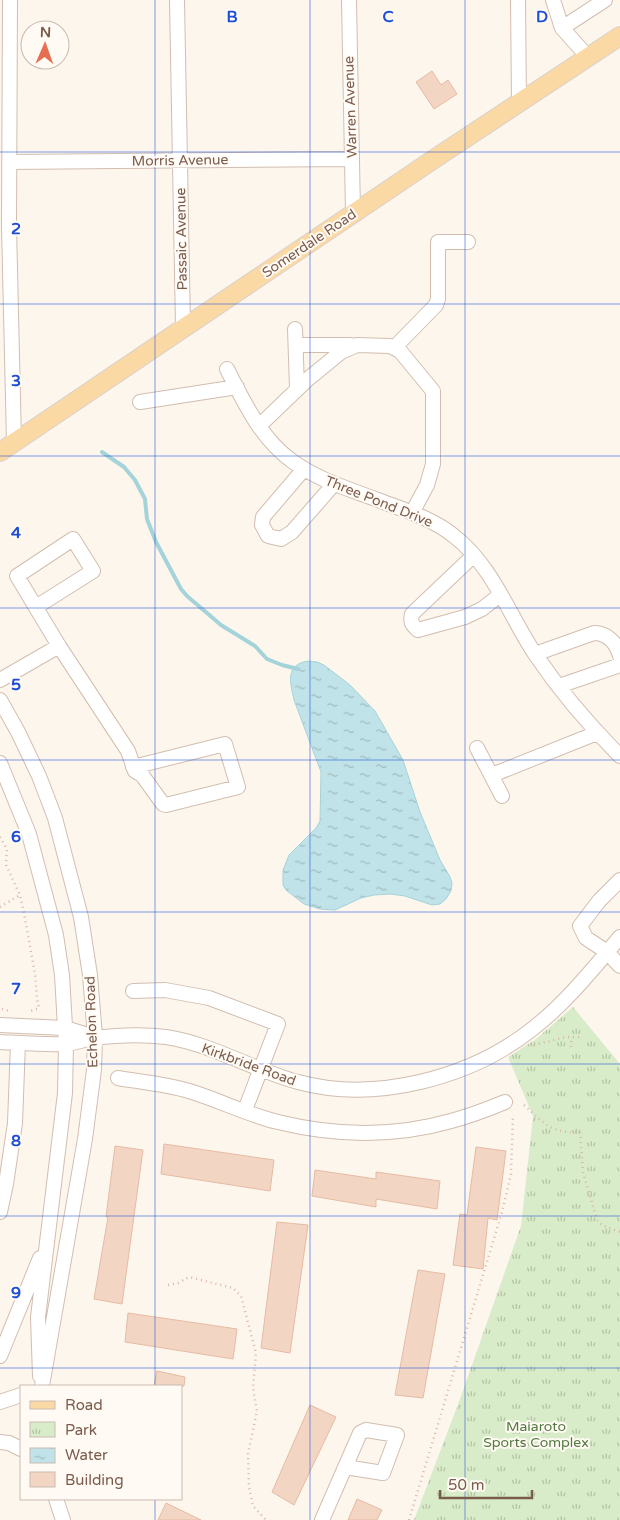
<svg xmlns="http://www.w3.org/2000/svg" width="620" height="1520" viewBox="0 0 620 1520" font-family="'Varela Round',sans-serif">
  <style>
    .park { fill: url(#park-tufts) }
    .water { fill: url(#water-ripples); stroke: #a5d3da }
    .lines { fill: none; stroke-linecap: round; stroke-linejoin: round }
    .stream { stroke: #a5d3da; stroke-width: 4 }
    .building { fill: #f3d5c3; stroke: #e6bba3 }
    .minor-casing { stroke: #d1beb0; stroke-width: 16 }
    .major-casing { stroke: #dad1cd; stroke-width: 20 }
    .path { stroke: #d9b8a5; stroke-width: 2.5; stroke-dasharray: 1 4; stroke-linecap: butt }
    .minor { stroke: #fff; stroke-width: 14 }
    .major { stroke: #fbd9a5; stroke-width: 18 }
    .grid { fill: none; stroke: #1d4ed8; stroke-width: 1; stroke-opacity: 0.55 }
    .labels { text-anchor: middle; stroke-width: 4; stroke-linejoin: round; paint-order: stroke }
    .street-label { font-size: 14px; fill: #7a5c4d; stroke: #fffaf3 }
    .park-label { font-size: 14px; fill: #537a41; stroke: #fffaf3 }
    .grid-label { font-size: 16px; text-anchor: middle; font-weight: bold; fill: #1d4ed8; stroke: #fffaf3; stroke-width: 4; stroke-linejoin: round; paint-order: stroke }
  </style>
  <defs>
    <pattern id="park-tufts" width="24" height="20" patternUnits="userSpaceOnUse" patternTransform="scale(1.25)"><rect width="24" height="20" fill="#d8ecc9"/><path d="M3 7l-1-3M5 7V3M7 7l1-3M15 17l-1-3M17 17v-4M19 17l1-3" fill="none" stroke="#b4c2a5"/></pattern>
    <pattern id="water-ripples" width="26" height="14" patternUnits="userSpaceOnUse" patternTransform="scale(1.25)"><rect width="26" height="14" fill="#bfe3e8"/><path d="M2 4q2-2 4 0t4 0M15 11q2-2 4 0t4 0" fill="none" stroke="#a0bbbe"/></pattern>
  </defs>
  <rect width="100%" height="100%" fill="#fdf6ec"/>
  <path class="park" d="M573,1007L620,1064V1520H414L460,1399L521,1226L533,1116L508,1057L536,1039Z"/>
  <path class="water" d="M308,661L317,662L324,665L350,685L375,711L403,760L420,812L440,860L449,875L452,882L451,891L446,899L440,904L432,905L405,896L390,894L374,895L361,898L335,910L320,909L304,904L286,890L283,885V870L289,855L316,828L320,821L321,772L294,700C290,681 285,665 308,661Z"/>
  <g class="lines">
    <path class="stream" d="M102,452L124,467L135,480L145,499L147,519L156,542L181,589L187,596L221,625L255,646L267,659L282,665L298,669"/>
  </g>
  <path class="building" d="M432,71L441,85L448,80L457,94L434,109L416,82Z
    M164,1144L274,1160L270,1191L161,1174Z
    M115,1146L143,1150L122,1304L94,1299L108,1217H106Z
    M476,1147L506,1151L497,1220L488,1218L483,1269L453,1265L460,1214L467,1215Z
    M315,1170L376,1179V1172L440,1181L437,1209L376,1199V1207L312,1196Z
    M277,1222L308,1225L290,1353L261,1348Z
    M418,1270L445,1274L423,1398L395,1395Z
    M128,1313L237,1329L233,1359L125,1342Z
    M157,1371L185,1377L184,1386H154Z
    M310,1405L336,1417L294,1505L272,1492Z
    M357,1499L382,1510L377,1520H348Z
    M166,1503L201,1520H158Z"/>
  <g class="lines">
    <defs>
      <path id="minor" d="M10,0L9,226L14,442
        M177,0L183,327
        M349,0L353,213
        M518,0L519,103
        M553,0L562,28
        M588,57L562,28L605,0
        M9,162L352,159
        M295,329L297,388
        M296,345H351
        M394,348L436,305L438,299V242H468
        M227,369C244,402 261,439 292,461C318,480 349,489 378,500C404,510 432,518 454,536C492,565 509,615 535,654C560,691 589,725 620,756
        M140,402L237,387
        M259,426L308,379L341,352L357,345L390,346L400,351L433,391V464L427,485L412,513
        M304,469L263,517L262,525L268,536L281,539L292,532L334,484
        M473,556L412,614C410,622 412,625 418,630L465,617L482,609L500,595
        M36,607L93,571L73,539L17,576L59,646L128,751L135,771L142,775L163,804L166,805L238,787L225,744L133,767
        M535,654L594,633C608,633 617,644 620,656
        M0,680L59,646
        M559,686L620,665
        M0,700L18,732L39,776L55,818L81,917L90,975L95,1037L94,1070L85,1139L42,1386
        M477,748L502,796
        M0,763L29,834L56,935L62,975L66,1044L65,1093L38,1317L40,1376
        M492,775L597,733
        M620,880L599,901L580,926L586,938L607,952L620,966
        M133,991L165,990L209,998L278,1024L245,1110
        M0,1025L65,1028L94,1037
        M0,1042C21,1043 43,1045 64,1044C74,1044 84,1039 94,1038C117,1035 143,1034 166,1037C212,1044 253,1070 298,1082C375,1103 470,1078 531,1030C565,1004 592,970 620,937
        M118,1078C141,1082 166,1084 189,1091C219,1100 248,1115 278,1122C335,1136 395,1137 451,1121C470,1116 488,1109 505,1102
        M0,1212L6,1184L15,1123L18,1043
        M0,1356L40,1258
        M0,1402L21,1395
        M0,1442L9,1443L21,1449
        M56,1499L63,1520
        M322,1520L360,1433L366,1430L397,1435L383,1473L345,1467"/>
      <path id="major" d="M0,452L434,159L620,36"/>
    </defs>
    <use href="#minor" class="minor-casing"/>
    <use href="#major" class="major-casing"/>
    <path class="path" d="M0,837L7,849L6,865L20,895L24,913L35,974L37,999L39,1008L28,1012
      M0,907L20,895
      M2,1009L9,1011V1013
      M534,1045L566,1037H580
      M571,1047L572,1037
      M524,1105C544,1123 551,1134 580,1132L583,1172L597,1220L602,1225L620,1232
      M168,1285L178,1283L189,1277L233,1288L241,1296L256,1353L253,1388L257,1411L248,1454L249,1487L253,1506L266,1520
      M409,1520L502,1212L511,1174L513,1115"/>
    <use href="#minor" class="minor"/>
    <use href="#major" class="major"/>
  </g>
  <path class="grid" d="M155,0V1386M310,0V1520M465,0V1520M0,152H620M0,304H620M0,456H620M0,608H620M0,760H620M0,912H620M0,1064H620M0,1216H620M0,1368H620M155,1499V1520"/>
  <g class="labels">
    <g class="street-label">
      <text transform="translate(350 107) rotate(-92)" y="5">Warren Avenue</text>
      <text transform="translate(180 160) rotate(-1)" y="5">Morris Avenue</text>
      <text transform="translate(181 239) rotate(-91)" y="5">Passaic Avenue</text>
      <text transform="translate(309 243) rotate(-34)" y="5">Somerdale Road</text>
      <text transform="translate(379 501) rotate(22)" y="5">Three Pond Drive</text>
      <text transform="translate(91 1022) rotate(-92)" y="5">Echelon Road</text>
      <text transform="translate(249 1064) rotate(20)" y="5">Kirkbride Road</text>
    </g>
    <g class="park-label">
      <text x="536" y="1431">Maiaroto<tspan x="536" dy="16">Sports Complex</tspan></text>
    </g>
  </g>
  <g class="grid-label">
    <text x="232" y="22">B</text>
    <text x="388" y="22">C</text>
    <text x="542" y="22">D</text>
    <text x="16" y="234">2</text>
    <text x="16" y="386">3</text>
    <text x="16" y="538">4</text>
    <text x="16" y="690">5</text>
    <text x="16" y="842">6</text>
    <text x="16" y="994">7</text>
    <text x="16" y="1146">8</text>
    <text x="16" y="1298">9</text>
  </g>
  <rect x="20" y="1385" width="162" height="115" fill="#fffaf3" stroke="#cabbb1"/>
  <rect x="30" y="1401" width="25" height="8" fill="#fbd9a5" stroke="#cabbb1"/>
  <text x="65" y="1410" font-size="15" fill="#7a5c4d">Road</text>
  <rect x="30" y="1422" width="25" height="15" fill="url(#park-tufts)" stroke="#cabbb1"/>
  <text x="65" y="1435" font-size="15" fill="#7a5c4d">Park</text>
  <rect x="30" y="1448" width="25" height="15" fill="url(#water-ripples)" stroke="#cabbb1"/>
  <text x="65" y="1460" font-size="15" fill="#7a5c4d">Water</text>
  <rect x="30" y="1472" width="25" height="15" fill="#f3d5c3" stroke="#cabbb1"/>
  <text x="65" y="1485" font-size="15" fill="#7a5c4d">Building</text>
  <g transform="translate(45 45) rotate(2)"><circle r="24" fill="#fffaf3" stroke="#cabbb1"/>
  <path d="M0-4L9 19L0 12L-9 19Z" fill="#e76f51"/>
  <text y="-8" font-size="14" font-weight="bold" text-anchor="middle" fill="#7a5c4d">N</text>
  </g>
  <path d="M440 1490v8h92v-8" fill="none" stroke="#7a5c4d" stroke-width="2.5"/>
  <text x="448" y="1490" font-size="15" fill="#7a5c4d" stroke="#fffaf3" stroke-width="4" paint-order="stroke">50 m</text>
</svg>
